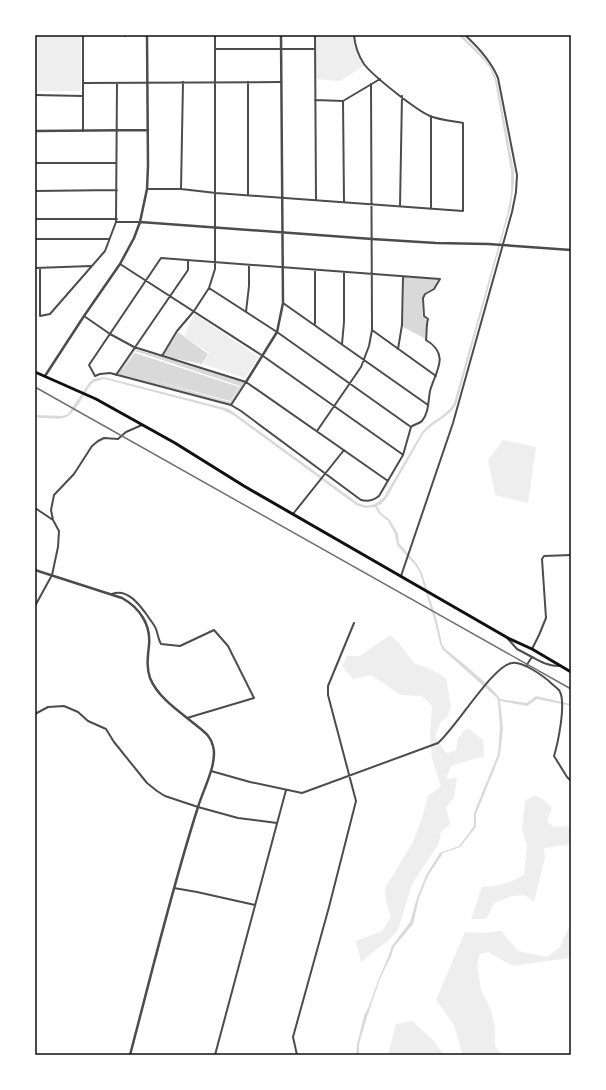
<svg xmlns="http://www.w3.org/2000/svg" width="606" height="1090" viewBox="0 0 606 1090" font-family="'PT Sans',sans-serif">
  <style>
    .green { fill: #eee }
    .water { fill: #d9d9d9; fill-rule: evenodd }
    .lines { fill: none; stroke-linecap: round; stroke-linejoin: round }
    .minor { stroke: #4c4c4c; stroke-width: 2 }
    .tertiary { stroke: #4c4c4c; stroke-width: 2.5 }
    .secondary { stroke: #111; stroke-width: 3 }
    .rail { stroke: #707070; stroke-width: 1.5 }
    .neatline { fill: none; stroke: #111; stroke-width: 1.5 }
  </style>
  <rect width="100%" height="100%" fill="#fff"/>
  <path class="green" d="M35,35H81V89L79,91H35Z
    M315,35H354L358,52L365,65L340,81L315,79Z
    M194,314L259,357L245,378L203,364L209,353L184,336Z
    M503,440L536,447L528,503L495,495L488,460Z
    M390,635L398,642L414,663L430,669L446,678L451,706L448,716L441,722L435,736L446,753L456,751L458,738L466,729H469L483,740L484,756L451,766L446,779L457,778L454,797L446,807L450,824L441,832L438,845L412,884L398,930L388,941L373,952L361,962L356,941L382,931L391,917L386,901L385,888L412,844L421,821L428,796L441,786L432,759L430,735L432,706L422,696L401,695L371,675L353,679L342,666L347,656H360Z
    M534,795L543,799L552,808L547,822L554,827L571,826V844L544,848L545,858L534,902L525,895L513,896L494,903L486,919H471L482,887C498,887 510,883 524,875L527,845L522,830L525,801Z
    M571,922V969L569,958L513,966L488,952L480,954L477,965L481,990L491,1010L495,1028V1046L502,1055H454L462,1053L454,1025L436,1000L465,932L483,933L501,931L518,951L547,957L560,947Z
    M412,1021L433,1040L444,1055H388L396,1024Z"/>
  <path class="water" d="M458,35H462C476,49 491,61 497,81L514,171V183L511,206L456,405C448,418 433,422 423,434L386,499L381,504L377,506L381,513L390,520L398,534L399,543L417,564L422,573L437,621L442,644L445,649C456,657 496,690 500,699L527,703L536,696L571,704V706L537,699L527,706L500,701L503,728L500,755L476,814V827L460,847L443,853L428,876L419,898L413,924L394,947L391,956L380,979L367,1017L359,1044V1055H356L357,1044L364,1016L369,1006L379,978L389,955L392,946L410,922L417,898L426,875L440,853L459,846L474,826V813L498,754L500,728L498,700L496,697L443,650L440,644L435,622L420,573L415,565L397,545L395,534L388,521L379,514L375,507L365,508L356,505L233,415L223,410L104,379L94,382L91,385C83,394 75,416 63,418C57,420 44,417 35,418V415L62,416L68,414L89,383L93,379L104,377L229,409L358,503C368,508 376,505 384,497L422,432C431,420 446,417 454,403L507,215L511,194V171L495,81L490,68L481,57Z
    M404,277L439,279L433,288L424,293L422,298V316L427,320C425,326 426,332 426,339L403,327Z
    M178,332L208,354L202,364L163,356Z
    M135,349L245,382L231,404L117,374ZM135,351L240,386L230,402L134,375L230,401L239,387L135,353L122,371Z"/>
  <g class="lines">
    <path class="minor" d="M83,35V131
      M125,35V36
      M315,35L316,200
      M215,49H315
      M248,82V195
      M83,83L281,82
      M35,95L83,96
      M315,100L343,101L380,79
      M343,101L344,202
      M431,116V208
      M35,163H116
      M147,189H181L216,193L463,211V123C452,121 440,120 430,116C416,110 373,76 364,64C358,55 355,46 354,35
      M181,189L183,82
      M35,191L117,190
      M400,206L402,96
      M35,219H117
      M116,222H140
      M35,239H109
      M161,258L440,279L434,289L425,294L423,298L424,316L428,319C426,326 427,333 426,340C451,355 435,372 430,391C428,402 429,412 422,421C419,424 414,424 411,427L403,455L379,496C374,500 368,502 361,500L241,411L231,405L110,373L100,374L95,376L89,365Z
      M120,264L263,356L402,454
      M35,268L91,266
      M40,268V316L50,314L105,251L116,222L117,83
      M315,270V324
      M209,288L277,332L411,427
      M283,303L428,405
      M246,312L249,286V265
      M84,316L110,334L134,347L246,382L388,481
      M372,330L436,376
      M342,344L344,322V272
      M398,349L402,325L403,277
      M162,356L177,331L194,311L209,288L215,269V35
      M116,375L188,270V261
      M231,405L246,382
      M317,431L361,367L369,346L372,330L371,84
      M35,508L53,520L59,531L58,547L52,575L35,606
      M293,514L344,450
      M53,520L51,510L54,495L74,474L92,446L98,441L104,438L118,439L126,432L142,425
      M401,576L453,423L512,212L516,192L517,175L498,78C491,61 478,47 465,35
      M112,594C127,588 139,604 147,615C150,620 154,624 156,629C158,634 158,639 161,644L180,646L214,630L228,646L254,698L187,718
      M508,639L517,649L532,657
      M532,649L539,635L546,618L542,559L544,556L571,555
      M526,666L532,657C542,662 548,666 559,666
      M35,714L48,707L64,706L78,712L88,721L106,729L114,742L147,783L157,791L165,796L198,807L238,818L277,823
      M211,771L250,782L302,793L438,743C456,728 493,665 512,663C522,661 544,676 552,684C554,686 559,689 560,692C566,704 558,743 554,756L567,777L571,781
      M174,888L197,892L255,905
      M215,1055L286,790
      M297,1055L293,1037L329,907L356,801L328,695V686L354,623"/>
    <path class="tertiary" d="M35,131L148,130
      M140,222L372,239L436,243L488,244L571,250
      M45,376L84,316L120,264L134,238L140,222L147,189L148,166L147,35
      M246,382L277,332L283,303L281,35
      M35,570L122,598C140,608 151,625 149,645C148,656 146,667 150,678C158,698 180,712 196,725C203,731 211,736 213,746C218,763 203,790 198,807C172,888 152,972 130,1055"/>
    <path class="secondary" d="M35,372L96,399L175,443L244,486L508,638L532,649L571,672"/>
    <path class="rail" d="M35,387L571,689"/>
  </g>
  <rect width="606" height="1090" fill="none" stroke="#ffffff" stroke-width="72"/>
  <rect x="36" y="36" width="534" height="1018" class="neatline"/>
</svg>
